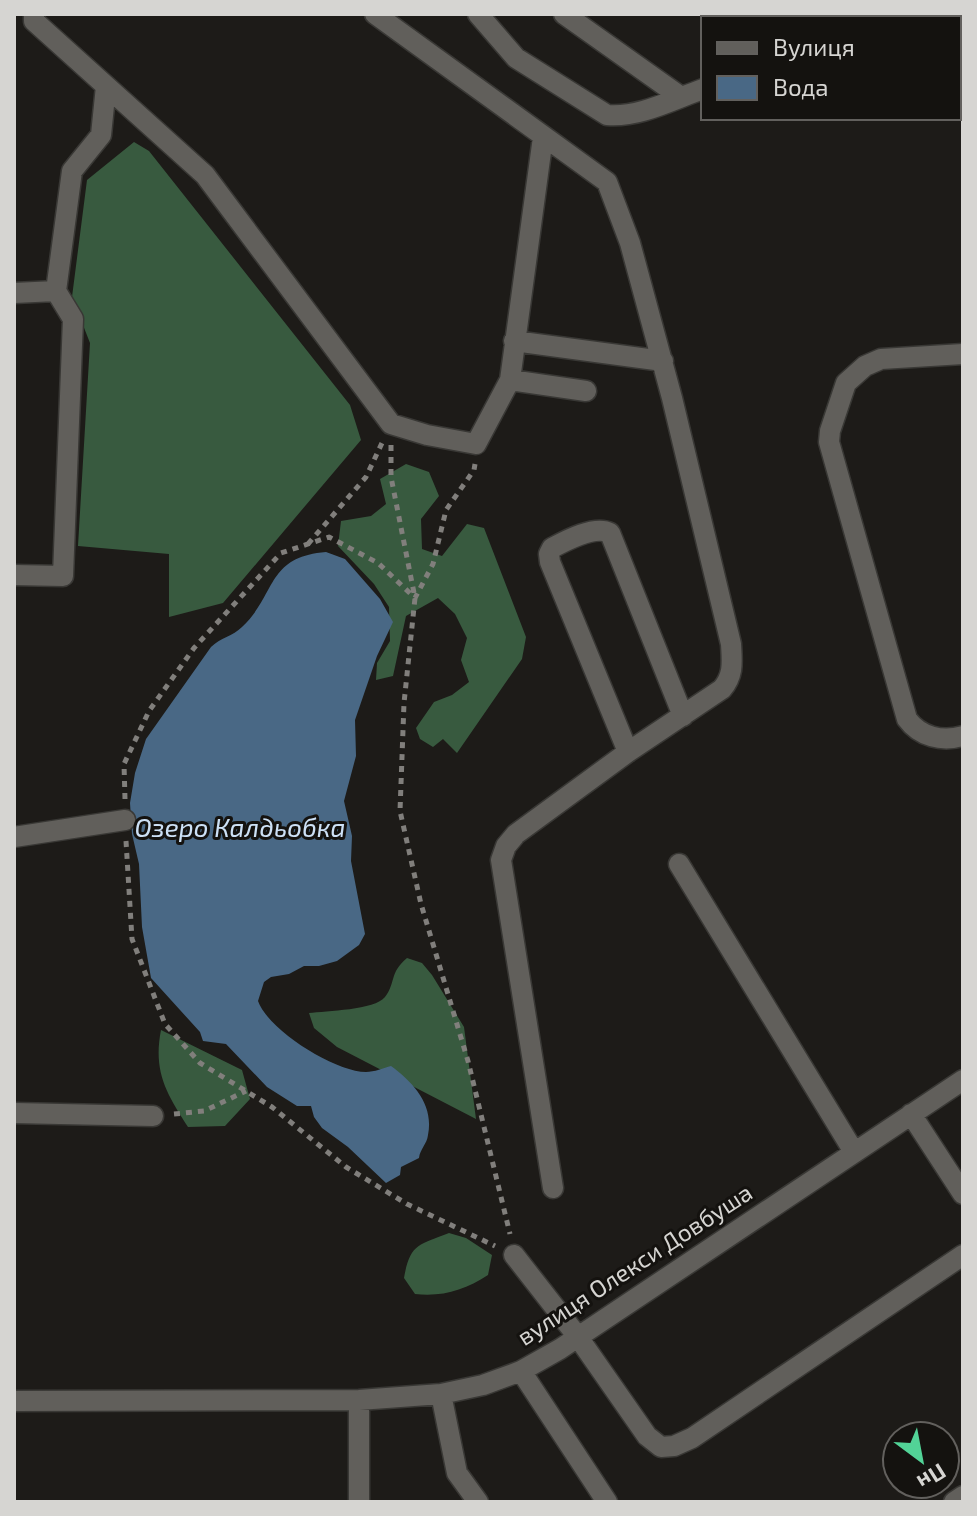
<svg xmlns="http://www.w3.org/2000/svg" width="977" height="1516" viewBox="0 0 977 1516" font-family="'Exo 2',sans-serif">
  <style>
    .forest { fill: #385a3f }
    .water { fill: #496885 }
    .lines { fill: none; stroke-linecap: round; stroke-linejoin: round }
    .minor-casing { stroke: #393835; stroke-width: 23 }
    .path { stroke: #817f7c; stroke-width: 5; stroke-dasharray: 6 6; stroke-linecap: butt }
    .minor { stroke: #615f5b; stroke-width: 20 }
    .labels { text-anchor: middle; stroke-width: 6; stroke-linejoin: round; paint-order: stroke }
    .street-label { font-size: 24px; fill: #d6d5d2; stroke: #14120f }
    .water-label { font-size: 26px; font-style: italic; fill: #cde1f6; stroke: #14120f }
  </style>
  <rect width="100%" height="100%" fill="#1d1b18"/>
  <path class="forest" d="M134,142L149,151L350,405L361,440L223,603L169,617V554L78,546L90,343L72,297L87,180Z
    M406,464L429,472L439,496L421,519L422,549L442,556L467,524L484,528L526,637L522,659L457,753L443,739L433,747L420,739L416,728L434,702L452,695L469,682L461,660L467,638L455,614L438,598L406,616L393,676L376,680L377,663L390,641L389,607L374,584L338,546L341,521L371,516L386,504L380,479Z
    M407,958L422,963L432,975L464,1027L476,1119L337,1047L314,1028L309,1013C326,1011 375,1010 385,997C396,983 389,973 407,958Z
    M161,1030L242,1070L250,1099L225,1126L188,1127C166,1093 153,1071 161,1030Z
    M449,1233L466,1238L492,1255L488,1275C465,1290 443,1297 415,1294L404,1278C410,1244 418,1245 449,1233Z"/>
  <path class="water" d="M326,552L345,559L380,599L393,622L377,656L355,720L356,756L344,801L352,836L351,861L365,934L359,945L337,961L319,966H304L289,974L271,977L264,982L258,1001C268,1030 335,1072 366,1072C374,1072 384,1068 391,1066C414,1083 434,1105 428,1135C427,1144 420,1149 419,1158L401,1167L400,1175L386,1183L348,1147L322,1128L314,1117L311,1106H297L267,1087L226,1044L203,1041L200,1032L151,978L142,927L139,864L132,834L130,803L135,773L146,739L211,647C220,638 233,636 242,627C277,594 266,557 326,552Z"/>
  <g class="lines">
    <defs>
      <path id="minor" d="M34,14V21L205,175L391,424L427,435L476,444L510,380L586,391
        M375,14L607,182L630,243L672,398L731,644C732,662 734,675 722,689L628,752L516,834L506,846L501,860L553,1188
        M478,14L516,58L607,115C639,118 674,99 703,89
        M564,14L681,97
        M763,14L766,18
        M56,291L72,171L101,135L106,86
        M14,293L56,291
        M514,341L663,361
        M963,354L881,359L865,366L846,383L830,431L829,442L907,719C920,737 942,742 963,736
        M510,380L543,137
        M14,575L63,576L73,319L56,291
        M628,752L550,562L549,554L552,548C567,540 595,525 610,533L683,716
        M14,837L125,820
        M679,864L854,1152
        M14,1113L153,1116
        M911,1114L963,1194
        M514,1255L578,1337L647,1436L661,1447L674,1446L692,1438L963,1255
        M521,1371L607,1502
        M441,1394L457,1473L478,1502
        M14,1401L359,1400L441,1394L483,1385L521,1371L560,1349L963,1080
        M359,1502V1400
        M954,1502L963,1496"/>
    </defs>
    <use href="#minor" class="minor-casing"/>
    <path class="path" d="M391,445V477L415,598L404,703L400,811L421,904L468,1061L510,1234
      M308,544L366,477L382,443
      M125,799L124,764L149,711L194,648L281,553L329,537L378,563L415,598L433,564L446,510L474,470L475,464
      M126,841L132,939L165,1024L200,1063L272,1107L346,1167L407,1204L495,1246
      M174,1114L204,1111L246,1091"/>
    <use href="#minor" class="minor"/>
  </g>
  <g class="labels">
    <g class="street-label">
      <text transform="translate(635 1265) rotate(-33)" y="8">вулиця Олекси Довбуша</text>
    </g>
    <g class="water-label">
      <text x="240" y="837">Озеро Калдьобка</text>
    </g>
  </g>
  <rect width="977" height="1516" fill="none" stroke="#d6d5d2" stroke-width="32"/>
  <rect x="701" y="16" width="260" height="104" fill="#14120f" stroke="#62605d" stroke-width="2"/>
  <rect x="717" y="42" width="40" height="12" fill="#615f5b" stroke="#62605d" stroke-width="2"/>
  <text x="773" y="56" font-size="24" fill="#d6d5d2">Вулиця</text>
  <rect x="717" y="76" width="40" height="24" fill="#496885" stroke="#62605d" stroke-width="2"/>
  <text x="773" y="96" font-size="24" fill="#d6d5d2">Вода</text>
  <g transform="translate(921 1460) rotate(148)"><circle r="38" fill="#14120f" stroke="#62605d" stroke-width="2"/>
  <path d="M0-6L14 30L0 20L-14 30Z" fill="#52d397"/>
  <text y="-12" font-size="22" font-weight="bold" text-anchor="middle" fill="#d6d5d2">Пн</text>
  </g>
</svg>
